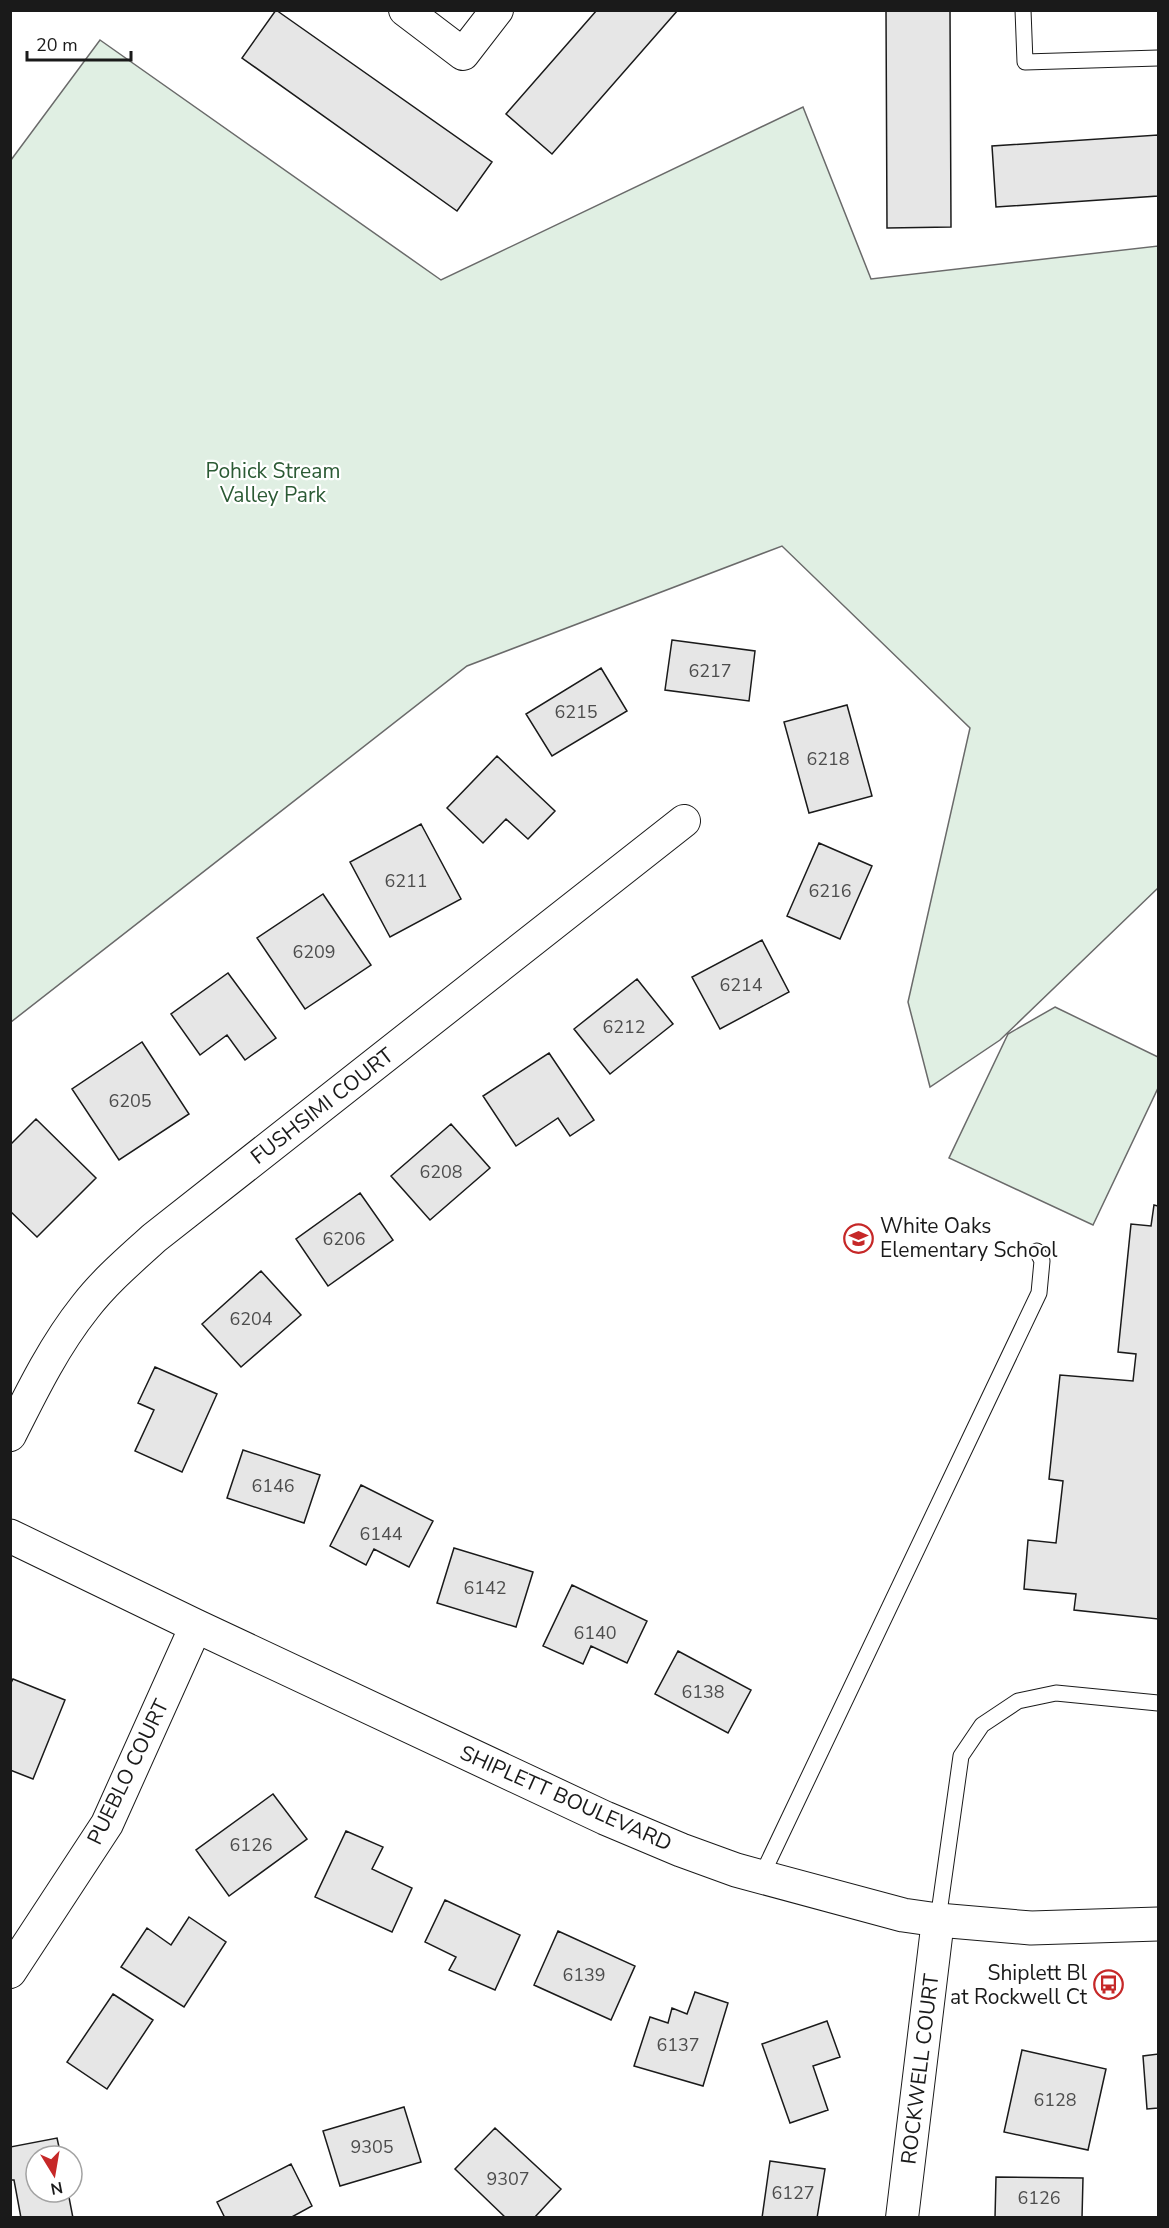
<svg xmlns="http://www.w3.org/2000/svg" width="1169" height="2228" viewBox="0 0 1169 2228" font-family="'Nunito Sans',sans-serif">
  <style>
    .green { fill: #e0efe3; stroke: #6a6a6a; stroke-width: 1.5 }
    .building { fill: #e6e6e6; stroke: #1a1a1a; stroke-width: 1.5 }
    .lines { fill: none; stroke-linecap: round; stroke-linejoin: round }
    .lane-casing { stroke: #1a1a1a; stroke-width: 17 }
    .street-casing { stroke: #1a1a1a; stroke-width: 34 }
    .secondary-casing { stroke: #1a1a1a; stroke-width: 35 }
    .lane { stroke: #fff; stroke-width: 15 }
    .street { stroke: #fff; stroke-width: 32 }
    .secondary { stroke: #fff; stroke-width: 33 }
    .labels { text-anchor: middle; stroke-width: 4.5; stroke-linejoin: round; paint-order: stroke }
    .number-label { font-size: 18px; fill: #4d4d4d }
    .park-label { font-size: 21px; fill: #2b5a34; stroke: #fff }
    .street-label { font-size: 21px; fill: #1a1a1a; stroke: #fff }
    .poi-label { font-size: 21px; fill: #1a1a1a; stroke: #fff; text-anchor: start }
  </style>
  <rect width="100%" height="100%" fill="#fff"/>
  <path class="green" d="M100,40L441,280L803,107L871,279L1158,246V888L1000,1040L930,1087L908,1002L970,728L782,546L467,666L11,1022V160Z
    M1055,1007L1158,1057V1088L1093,1225L949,1158L1008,1034Z"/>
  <path class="building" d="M276,10L492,162L457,211L242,58Z
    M597,10H678L552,154L506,114Z
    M886,10H950L951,227L887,228Z
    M1158,135V196L996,207L992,146Z
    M672,640L755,651L749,701L665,690Z
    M601,668L627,711L552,756L526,714Z
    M847,705L872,796L809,813L784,722Z
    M497,756L555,811L528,839L506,819L483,843L447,808Z
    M421,824L461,899L390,937L350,862Z
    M819,843L872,866L840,939L787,916Z
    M323,894L371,965L305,1009L257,938Z
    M762,940L789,992L720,1029L692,977Z
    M228,973L276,1038L245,1060L227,1035L200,1055L171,1014Z
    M637,979L673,1024L610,1074L574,1029Z
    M142,1042L189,1114L119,1160L72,1089Z
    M549,1053L594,1120L570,1136L558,1118L516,1146L483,1096Z
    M36,1119L96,1178L37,1237L10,1211V1145Z
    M451,1124L490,1168L430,1220L391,1176Z
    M360,1193L393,1240L328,1286L296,1239Z
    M1154,1205L1158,1206V1619L1074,1610L1076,1594L1024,1589L1028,1540L1056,1543L1063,1481L1049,1479L1060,1375L1133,1381L1136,1354L1118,1352L1131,1224L1151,1226Z
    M261,1271L301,1315L241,1367L202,1324Z
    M155,1367L217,1394L182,1472L135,1451L154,1410L138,1403Z
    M243,1450L320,1475L304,1523L227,1498Z
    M361,1485L433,1521L409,1567L374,1549L366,1565L330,1546Z
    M454,1548L533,1572L516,1627L437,1603Z
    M572,1585L647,1621L627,1663L591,1646L583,1664L543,1646Z
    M678,1651L751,1690L728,1733L655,1694Z
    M13,1679L65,1700L33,1779L10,1770V1685Z
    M273,1794L307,1839L229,1896L196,1850Z
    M346,1831L383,1847L372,1869L412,1888L392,1932L315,1897Z
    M445,1900L520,1935L495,1990L449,1970L456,1957L425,1942Z
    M189,1917L226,1942L184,2007L121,1967L147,1928L171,1945Z
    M558,1931L635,1966L611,2020L534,1985Z
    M695,1992L728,2003L703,2086L634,2066L650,2017L668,2023L672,2008L687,2014Z
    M113,1994L153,2020L107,2089L67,2062Z
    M827,2021L840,2057L813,2066L828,2110L790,2123L762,2044Z
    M1022,2050L1106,2069L1088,2150L1004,2132Z
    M1158,2054V2108L1147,2109L1143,2056Z
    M404,2107L421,2162L340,2186L323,2131Z
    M495,2128L561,2189L534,2218H506L455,2169Z
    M57,2138L61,2156H36V2192H68L73,2218H21L14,2180H10V2147Z
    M770,2161L825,2169L817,2218H762Z
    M291,2164L312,2206L290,2218H225L217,2202Z
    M996,2177L1083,2178L1082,2218H995Z"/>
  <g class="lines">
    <defs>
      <path id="lane" d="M1023,10L1025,62L1158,58
        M761,1877L1039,1293L1042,1261L1037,1251
        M938,1920L961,1756L982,1725L1018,1701L1056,1693L1158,1703"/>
      <path id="street" d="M405,10L463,54L497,10
        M10,1435C32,1391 54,1346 85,1307C105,1281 130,1260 154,1238L684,821
        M10,1972L107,1824L196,1626
        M902,2218L938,1920"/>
      <path id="secondary" d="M10,1536L196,1626L605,1818L681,1850L736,1870L903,1915L938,1920L1031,1928L1158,1924"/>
    </defs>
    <use href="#lane" class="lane-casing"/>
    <use href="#street" class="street-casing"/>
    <use href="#secondary" class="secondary-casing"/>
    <use href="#lane" class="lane"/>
    <use href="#street" class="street"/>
    <use href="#secondary" class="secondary"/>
  </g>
  <defs>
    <symbol id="school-ring" viewBox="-11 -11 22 22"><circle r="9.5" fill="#fff" stroke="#c62828" stroke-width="1.5"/><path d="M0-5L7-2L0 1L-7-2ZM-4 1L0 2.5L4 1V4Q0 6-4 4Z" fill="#c62828"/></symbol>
    <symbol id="bus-ring" viewBox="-11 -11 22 22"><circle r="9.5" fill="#fff" stroke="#c62828" stroke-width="1.5"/><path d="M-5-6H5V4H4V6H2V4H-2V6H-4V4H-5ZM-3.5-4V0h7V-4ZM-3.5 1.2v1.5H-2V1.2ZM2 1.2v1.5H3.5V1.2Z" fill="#c62828"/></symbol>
  </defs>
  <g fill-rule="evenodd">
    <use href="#school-ring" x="842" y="1222" width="33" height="33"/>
    <use href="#bus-ring" x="1092" y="1968" width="33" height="33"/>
  </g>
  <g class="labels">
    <g class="number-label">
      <text x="710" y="677">6217</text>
      <text x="576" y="718">6215</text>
      <text x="828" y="765">6218</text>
      <text x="406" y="887">6211</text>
      <text x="830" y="897">6216</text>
      <text x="314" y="958">6209</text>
      <text x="741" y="991">6214</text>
      <text x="624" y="1033">6212</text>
      <text x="130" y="1107">6205</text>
      <text x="441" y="1178">6208</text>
      <text x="344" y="1245">6206</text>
      <text x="251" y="1325">6204</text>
      <text x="273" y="1492">6146</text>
      <text x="381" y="1540">6144</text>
      <text x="485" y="1594">6142</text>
      <text x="595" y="1639">6140</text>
      <text x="703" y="1698">6138</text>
      <text x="251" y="1851">6126</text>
      <text x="584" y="1981">6139</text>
      <text x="678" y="2051">6137</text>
      <text x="1055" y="2106">6128</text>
      <text x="372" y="2153">9305</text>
      <text x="508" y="2185">9307</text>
      <text x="793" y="2199">6127</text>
      <text x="1039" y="2204">6126</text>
    </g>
    <g class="park-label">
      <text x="273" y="478">Pohick Stream<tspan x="273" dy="24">Valley Park</tspan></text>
    </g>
    <g class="street-label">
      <text transform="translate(322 1106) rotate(-38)" y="7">FUSHSIMI COURT</text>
      <text transform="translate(128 1772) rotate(-64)" y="7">PUEBLO COURT</text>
      <text transform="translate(566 1798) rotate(24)" y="7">SHIPLETT BOULEVARD</text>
      <text transform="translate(920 2069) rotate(-83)" y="7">ROCKWELL COURT</text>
    </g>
    <g class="poi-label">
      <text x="880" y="1233">White Oaks<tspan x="880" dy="24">Elementary School</tspan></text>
      <text x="1087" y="1980" text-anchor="end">Shiplett Bl<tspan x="1087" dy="24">at Rockwell Ct</tspan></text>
    </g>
  </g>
  <rect width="1169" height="2228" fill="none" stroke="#1a1a1a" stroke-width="24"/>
  <g transform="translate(54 2174) rotate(169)"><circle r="28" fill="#ffffff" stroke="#a3a3a3" stroke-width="1.5"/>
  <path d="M0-4.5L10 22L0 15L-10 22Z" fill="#c62828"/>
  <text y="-9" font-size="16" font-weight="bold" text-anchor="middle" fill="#1a1a1a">N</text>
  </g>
  <path d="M27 51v9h104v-9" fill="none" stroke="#1a1a1a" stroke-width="3"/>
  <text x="36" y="51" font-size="18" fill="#1a1a1a" stroke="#ffffff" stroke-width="4.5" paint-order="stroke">20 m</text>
</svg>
